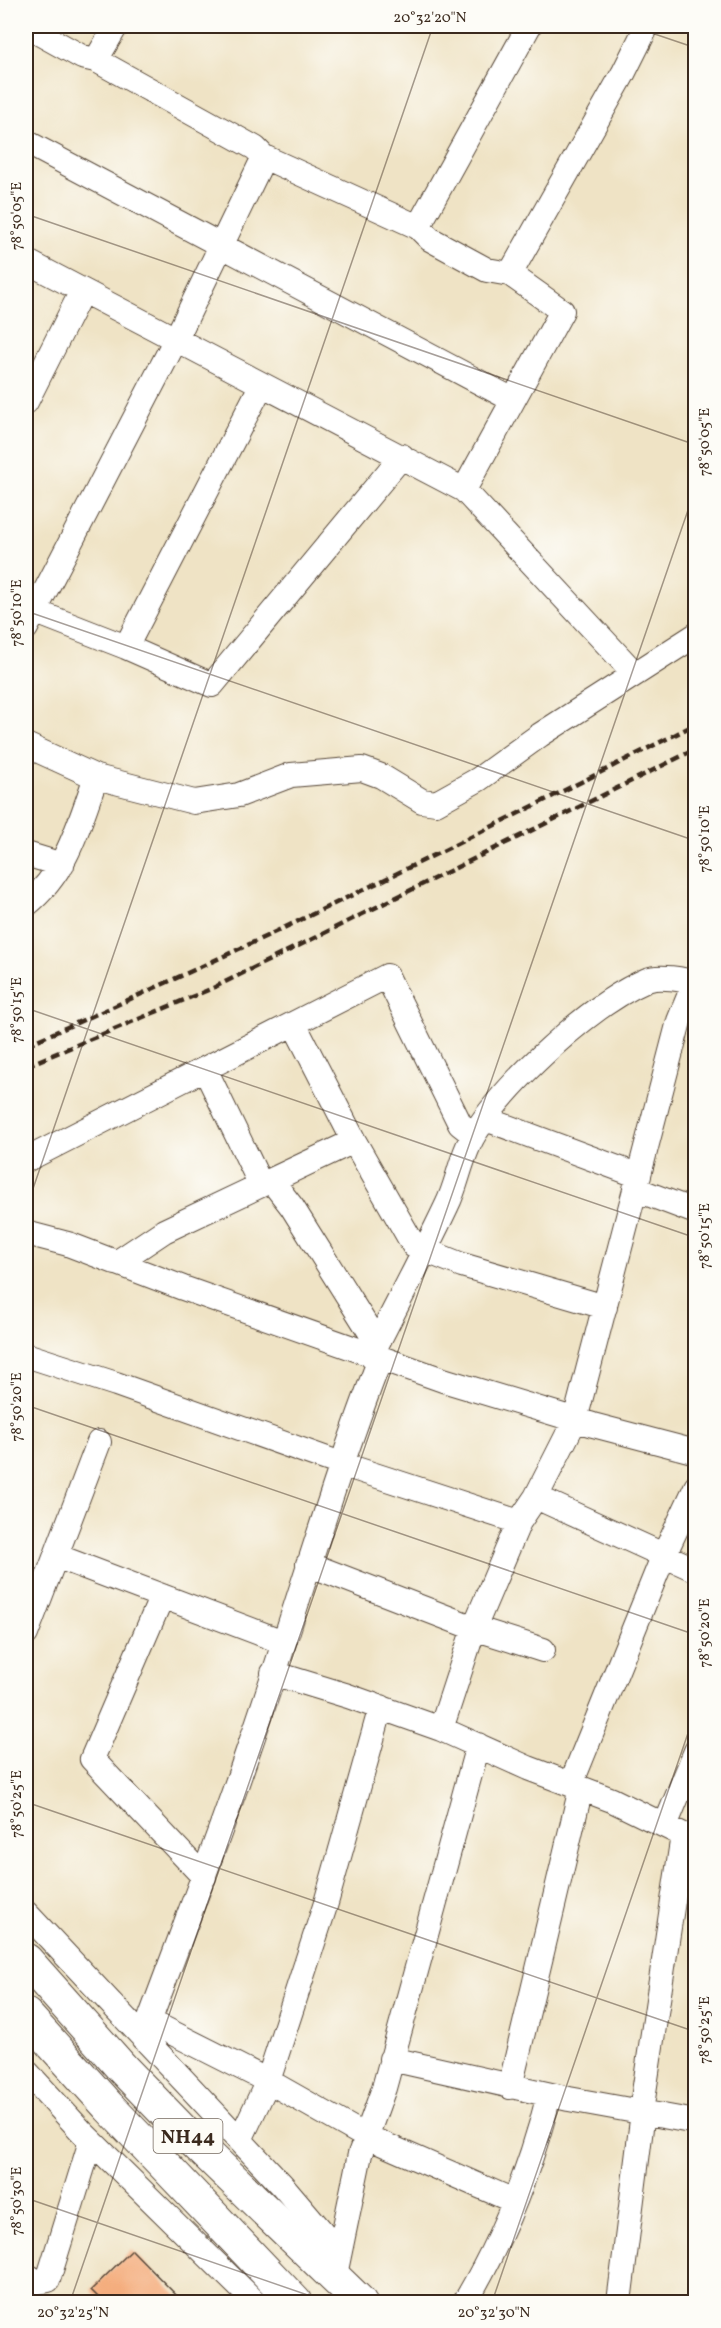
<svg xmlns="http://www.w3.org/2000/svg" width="721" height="2328" viewBox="0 0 721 2328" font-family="Vollkorn,serif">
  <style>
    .building { fill: #f4ad7e }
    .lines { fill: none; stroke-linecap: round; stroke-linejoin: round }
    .minor-casing { stroke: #564637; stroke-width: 26 }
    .highway-casing { stroke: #564637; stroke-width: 35 }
    .minor { stroke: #fff; stroke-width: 24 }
    .highway { stroke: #fff; stroke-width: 33 }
    .rail { stroke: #3b2a1e; stroke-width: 4.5; stroke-dasharray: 9 4.5; stroke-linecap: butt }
    .ticks { fill: none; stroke: #3b2a1e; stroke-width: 1.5; stroke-opacity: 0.45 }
    .labels { text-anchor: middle; stroke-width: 4.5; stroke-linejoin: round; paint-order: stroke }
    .shield { fill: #fdfcf7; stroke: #75695f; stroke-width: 1.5 }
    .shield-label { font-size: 20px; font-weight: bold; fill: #3b2a1e }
    .neatline { fill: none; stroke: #3b2a1e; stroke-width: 2 }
    .ticks-label { font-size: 15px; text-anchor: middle; fill: #3b2a1e }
  </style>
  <rect width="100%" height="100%" fill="#fdfcf7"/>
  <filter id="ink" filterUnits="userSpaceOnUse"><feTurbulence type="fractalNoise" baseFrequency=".0167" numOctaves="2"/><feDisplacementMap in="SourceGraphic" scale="12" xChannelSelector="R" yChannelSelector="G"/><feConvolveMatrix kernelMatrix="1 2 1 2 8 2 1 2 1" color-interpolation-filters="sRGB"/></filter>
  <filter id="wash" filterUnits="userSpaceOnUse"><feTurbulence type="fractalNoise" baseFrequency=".008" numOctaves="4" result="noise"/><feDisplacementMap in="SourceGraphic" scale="24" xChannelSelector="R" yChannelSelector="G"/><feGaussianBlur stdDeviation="1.35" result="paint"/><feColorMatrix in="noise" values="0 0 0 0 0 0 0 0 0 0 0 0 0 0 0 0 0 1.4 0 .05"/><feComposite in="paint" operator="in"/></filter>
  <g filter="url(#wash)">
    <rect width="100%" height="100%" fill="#efe3c5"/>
    <g id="blocks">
      <path class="building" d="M132,2250L183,2302H103L91,2290Z"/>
    </g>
  </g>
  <g filter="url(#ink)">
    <use href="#blocks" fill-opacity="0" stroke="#564637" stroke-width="1.5"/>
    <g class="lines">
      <defs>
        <path id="minor" d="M26,26L82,57L96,60L255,148L264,157L418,227L430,239L487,270L510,274L562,311L464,490
          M96,60L116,26
          M26,142L513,400
          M418,227L529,26
          M26,261L464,490L635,674
          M510,274L623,74L647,26
          M26,402L82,291
          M26,608L126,647L212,685L402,456
          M26,628L176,339L264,157
          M126,647L261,386
          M26,745L96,777L194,802L239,795L291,775L362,769L381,776L422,801L436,803L479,779L540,735L696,635
          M26,854L62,865
          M26,905C67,873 79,824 96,777
          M294,1024L354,1141L414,1246L462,1265L605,1307
          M205,1069L261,1185
          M486,1119L639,1176
          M26,1160L387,976L460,1124L474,1135
          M271,1180L292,1207L377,1343
          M635,1189L696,1212
          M26,1233L68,1244L183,1288L443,1380L593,1425L696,1452
          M116,1263L164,1231L354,1141
          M26,1355L116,1384L341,1464L519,1522
          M371,1356C396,1306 423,1256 447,1205C458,1183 461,1155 475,1133C507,1082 591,1004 647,980C659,975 684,979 696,984
          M536,1497L696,1570
          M56,1556L283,1642
          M308,1564L474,1628L543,1650
          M162,1596L92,1759L204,1877
          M26,1634L99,1442
          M273,1673L348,1696L441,1729L528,1768L612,1800L696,1841
          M381,1707L326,1903L268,2081L365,2136L514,2201
          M441,1729L474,1628L519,1522L536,1497L575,1420L679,1021L694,984
          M571,1784L663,1557L696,1487
          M665,1826L696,1751
          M26,1913L282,2185L322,2232L334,2273
          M149,2021L268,2081L240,2140
          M143,2038C178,1943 215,1849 247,1754C293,1622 330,1488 380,1359
          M391,2059L569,2099L696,2122
          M26,2071L83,2133L255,2302
          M510,2087L581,1788
          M641,2112L683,1835
          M26,2275L38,2282L48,2280L91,2141
          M335,2275L360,2154L384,2088L478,1745
          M465,2302C503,2238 531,2167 549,2095
          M619,2302L643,2112"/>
        <path id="highway" d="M26,1960L123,2069L183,2131L360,2302
          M26,2015L109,2107L295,2302"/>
      </defs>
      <use href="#minor" class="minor-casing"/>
      <use href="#highway" class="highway-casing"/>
      <use href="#minor" class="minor"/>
      <use href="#highway" class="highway"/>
      <path class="rail" d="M26,1045C253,947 475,836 696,724
        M26,1066L213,988L696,749"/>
    </g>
  </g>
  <path class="ticks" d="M631,26L696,48M26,214L696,445M26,611L696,841M26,1008L696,1238M26,1209L433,26M26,1405L696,1635M26,1802L696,2032M26,2198L328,2302M70,2302L696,487M492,2302L696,1710"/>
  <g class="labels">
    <rect class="shield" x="153.5" y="2119" width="69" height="34" rx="4.5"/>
    <g class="shield-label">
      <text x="188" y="2143">NH44</text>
    </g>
  </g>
  <rect width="721" height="2328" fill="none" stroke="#fdfcf7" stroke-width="66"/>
  <rect x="33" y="33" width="655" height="2262" class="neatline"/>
  <g class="ticks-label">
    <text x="430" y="22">20°32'20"N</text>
    <text transform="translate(16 216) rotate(-90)" y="5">78°50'05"E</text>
    <text transform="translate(704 442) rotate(-90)" y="5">78°50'05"E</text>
    <text transform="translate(16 613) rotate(-90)" y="5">78°50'10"E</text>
    <text transform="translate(704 839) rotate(-90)" y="5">78°50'10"E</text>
    <text transform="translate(16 1010) rotate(-90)" y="5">78°50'15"E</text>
    <text transform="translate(704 1236) rotate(-90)" y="5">78°50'15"E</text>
    <text transform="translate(16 1407) rotate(-90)" y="5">78°50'20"E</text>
    <text transform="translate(704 1633) rotate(-90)" y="5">78°50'20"E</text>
    <text transform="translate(16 1804) rotate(-90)" y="5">78°50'25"E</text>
    <text transform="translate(704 2030) rotate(-90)" y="5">78°50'25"E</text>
    <text transform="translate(16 2201) rotate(-90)" y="5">78°50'30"E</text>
    <text x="73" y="2317">20°32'25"N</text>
    <text x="494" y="2317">20°32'30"N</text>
  </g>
</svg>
